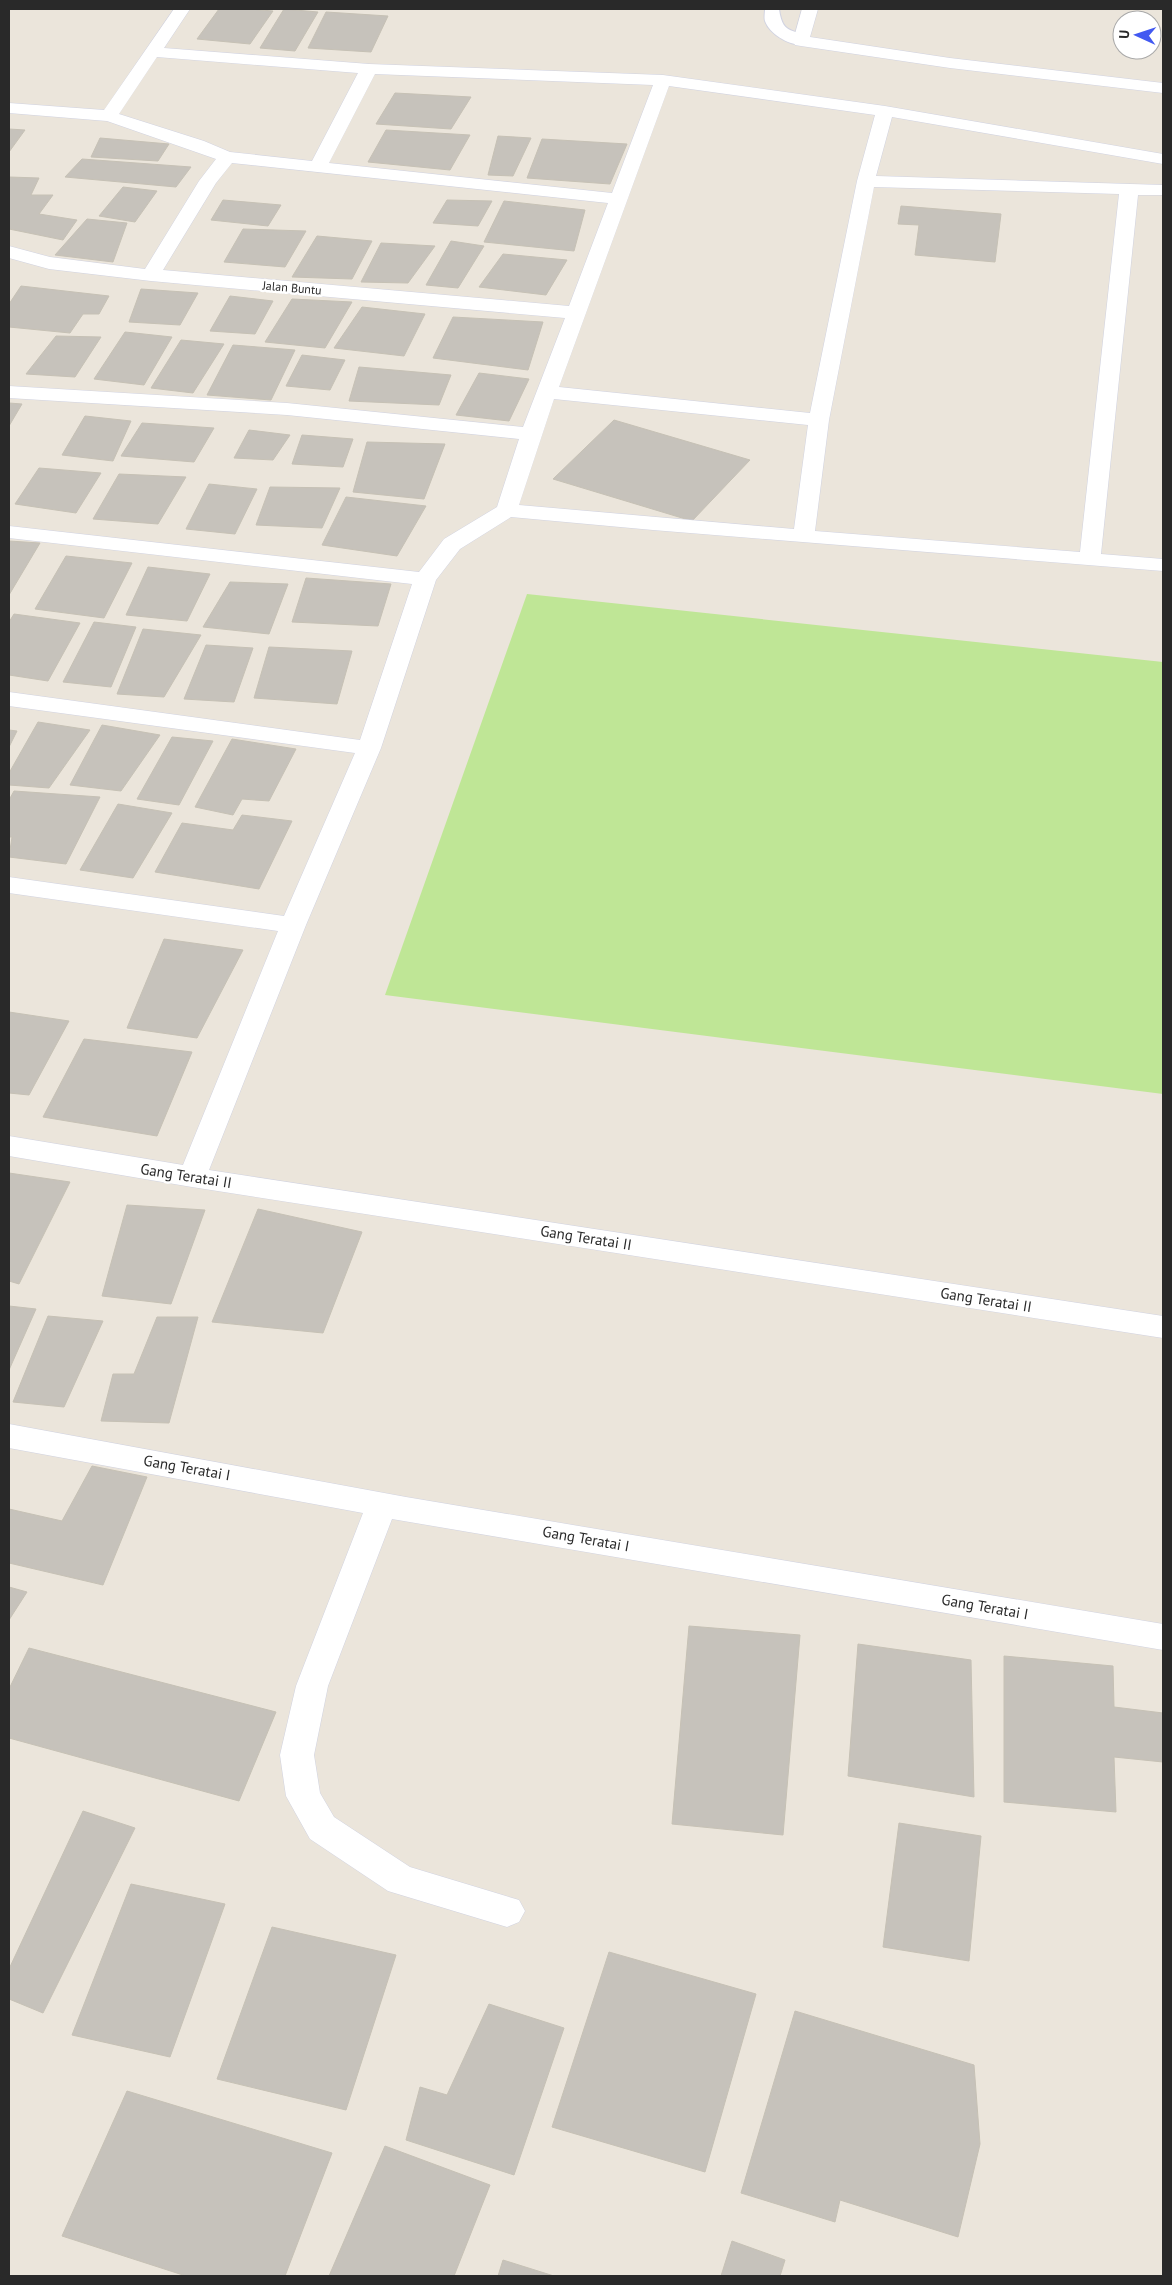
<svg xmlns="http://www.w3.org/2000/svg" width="1172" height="2285" viewBox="0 0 1172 2285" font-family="'PT Sans',sans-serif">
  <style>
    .pitch { fill: #bfe696 }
    .building { fill: #c6c2bb; stroke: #c6c1b5 }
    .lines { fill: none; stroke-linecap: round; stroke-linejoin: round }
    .service-casing { stroke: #d1d3e1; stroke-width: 2 }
    .minor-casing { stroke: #d1d3e1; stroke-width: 1 }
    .service { fill: #fff; fill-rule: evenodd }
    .minor { fill: #fff; fill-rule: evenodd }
    .labels { text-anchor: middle; stroke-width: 5; stroke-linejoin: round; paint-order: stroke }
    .far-street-label { font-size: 12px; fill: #292929; stroke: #fff }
    .street-label { font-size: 15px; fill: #292929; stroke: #fff }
  </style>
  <rect width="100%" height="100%" fill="#ebe5db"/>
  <path class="pitch" d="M527,594L1163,662V1094L385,995Z"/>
  <path class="building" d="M219,9H249L273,11L250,44L197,39Z
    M284,9L318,12L295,51L260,48Z
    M326,12L388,16L371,52L308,48Z
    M395,93L471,97L451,129L376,124Z
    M9,129L25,130L9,152Z
    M386,130L470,135L450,170L368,162Z
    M498,136L531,138L513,176L488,175Z
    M100,138L169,144L158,161L91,157Z
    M542,139L627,144L610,184L527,178Z
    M82,159L191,167L176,187L65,177Z
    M9,177L39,178L31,195H53L39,214L77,220L63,240L9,229Z
    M123,187L157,191L135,222L99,216Z
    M223,200L281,205L268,226L211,220Z
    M447,200L492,201L478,226L433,223Z
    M504,201L585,210L574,251L484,242Z
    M901,206L1001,214L995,262L915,255L919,225L898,224Z
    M87,219L127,223L113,262L55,255Z
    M243,229L306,231L285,267L224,262Z
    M317,236L372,241L352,279L292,277Z
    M451,241L484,246L458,288L426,285Z
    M381,243L435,246L408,283L361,282Z
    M503,254L567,260L546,295L479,287Z
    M21,286L109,296L99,314H83L70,333L9,327V304Z
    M141,289L198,293L180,325L129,322Z
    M230,296L273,301L255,334L210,331Z
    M292,299L352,302L325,348L265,342Z
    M362,307L425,314L404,356L334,348Z
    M453,317L543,322L528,370L433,358Z
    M125,332L172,337L144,385L94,379Z
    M56,336L101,337L75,377L26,374Z
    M181,340L224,344L193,393L151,388Z
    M233,345L295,350L271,400L207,395Z
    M302,355L345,360L330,390L286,386Z
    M359,367L451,375L439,405L349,401Z
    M479,373L529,379L509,421L456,415Z
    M9,403L22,404L9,426Z
    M85,416L131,421L113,461L62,455Z
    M614,420L750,460L692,521L553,479Z
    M142,423L214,428L194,462L121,456Z
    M249,430L290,435L273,460L234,458Z
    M302,435L353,439L343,467L292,464Z
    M367,442L445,444L424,499L353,492Z
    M39,468L101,473L76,513L15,504Z
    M119,474L186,477L158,524L93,519Z
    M209,484L257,489L235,534L186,529Z
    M270,487L340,488L322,528L256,525Z
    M346,497L426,506L397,556L322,545Z
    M9,541L40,543L9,595Z
    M66,556L132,563L104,618L35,609Z
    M148,567L210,574L187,621L126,615Z
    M306,578L391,584L378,626L292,622Z
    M230,582L288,584L269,634L203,627Z
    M14,614L80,623L48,681L9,675V622Z
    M94,622L136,627L111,687L63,682Z
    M143,629L201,635L164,697L117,694Z
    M206,645L253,648L234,702L184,699Z
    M269,647L352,651L337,704L254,698Z
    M38,722L90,730L49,788L9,785V773Z
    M102,725L160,735L121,791L70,785Z
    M9,730L17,731L9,747Z
    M172,737L213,741L179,805L137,799Z
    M232,739L296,749L269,801L242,799L233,815L195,807Z
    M14,791L100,797L66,864L9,857L12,837H9V800Z
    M118,804L172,813L133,878L80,870Z
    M242,815L292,821L259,889L155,872L182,823L233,830Z
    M164,939L243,950L197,1038L127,1028Z
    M9,1012L69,1021L29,1095L9,1093Z
    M84,1039L192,1052L157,1136L43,1117Z
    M9,1173L70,1182L19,1284L9,1281Z
    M127,1205L205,1210L171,1304L102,1296Z
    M258,1209L362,1232L323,1333L212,1322Z
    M9,1306L36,1309L9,1370Z
    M48,1316L103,1321L64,1407L13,1402Z
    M157,1317H198L169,1423L101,1421L113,1374H134Z
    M92,1466L147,1477L103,1585L9,1563V1509L62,1521Z
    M9,1587L27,1592L9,1620Z
    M689,1626L800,1635L783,1835L672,1824Z
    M858,1644L971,1660L974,1797L848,1776Z
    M29,1648L276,1712L239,1801L9,1738V1689Z
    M1004,1656L1113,1666L1114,1707L1163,1713V1762L1114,1757L1116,1812L1004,1802Z
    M83,1811L135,1828L43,2013L9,1999V1969Z
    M899,1823L981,1836L969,1961L883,1947Z
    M131,1884L225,1904L170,2057L72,2035Z
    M272,1927L396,1955L346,2110L217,2079Z
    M609,1952L756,1994L705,2172L552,2127Z
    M489,2004L564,2028L514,2175L406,2140L420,2087L447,2095Z
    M795,2011L974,2065L980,2144L958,2237L840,2200L835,2222L741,2193Z
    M127,2091L332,2153L285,2276H186L62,2236Z
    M385,2146L490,2185L454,2276H329Z
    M732,2241L785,2260L780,2276H721Z
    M503,2260L554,2276H498Z"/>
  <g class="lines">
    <defs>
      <path id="service" d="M765,9H779C783,39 796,25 809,41L806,44C793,48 770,35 765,21C764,18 765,12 765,9Z"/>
      <path id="minor" d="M174,9H190L164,48L369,64L663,75L885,106L1163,154V164L892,117L876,176L1163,185V195H1138L1101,554L1163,559V571L653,530L511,517L460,549L436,580L381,748L306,925L209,1170L1163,1316V1338L192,1187L9,1156V1136L183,1165L278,931L9,893V877L284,916L355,753L9,706V692L360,740L412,584L9,538V526L419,572L444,539L497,507L519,439L287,415L9,398V386L287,403L523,427L565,318L151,281L49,269L9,258V246L50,257L145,269L199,181L216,159L107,121L9,113V103L104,110ZM157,57L358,73L312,161L230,152L204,141L119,114ZM375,74L653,85L612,193L329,163ZM669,86L875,115L857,181L810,413L559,387ZM232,163L608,203L569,306L163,270L216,183ZM874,187L1119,194L1080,552L815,531L829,420ZM554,399L808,425L794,529L519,505Z
        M802,9H818L810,37L950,58L1163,83V93L950,68L801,46L795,45L793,41Z
        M9,1424L406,1497L1163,1624V1650L392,1519L328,1686L314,1755L320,1793L334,1817L410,1867L519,1900L525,1911L519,1922L507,1927L388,1891L310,1839L286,1796L280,1755L296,1686L363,1513L9,1448Z"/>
    </defs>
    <use href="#service" class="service-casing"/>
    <use href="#minor" class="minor-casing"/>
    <use href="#service" class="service"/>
    <use href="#minor" class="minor"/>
  </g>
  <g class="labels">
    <g class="far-street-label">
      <text transform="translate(292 288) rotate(5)" y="4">Jalan Buntu</text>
    </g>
    <g class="street-label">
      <text transform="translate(186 1176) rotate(9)" y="5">Gang Teratai II</text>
      <text transform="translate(586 1238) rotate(9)" y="5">Gang Teratai II</text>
      <text transform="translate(986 1300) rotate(9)" y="5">Gang Teratai II</text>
      <text transform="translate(187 1468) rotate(10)" y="5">Gang Teratai I</text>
      <text transform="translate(586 1539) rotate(10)" y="5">Gang Teratai I</text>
      <text transform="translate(985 1607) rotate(10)" y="5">Gang Teratai I</text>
    </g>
  </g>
  <rect width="1172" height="2285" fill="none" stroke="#292929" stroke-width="20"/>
  <g transform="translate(1137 35) rotate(273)"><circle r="24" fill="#ffffff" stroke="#a9a9a9"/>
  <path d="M0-4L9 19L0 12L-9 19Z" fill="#4259f1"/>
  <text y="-8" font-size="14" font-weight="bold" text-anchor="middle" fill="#292929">U</text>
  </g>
</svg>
